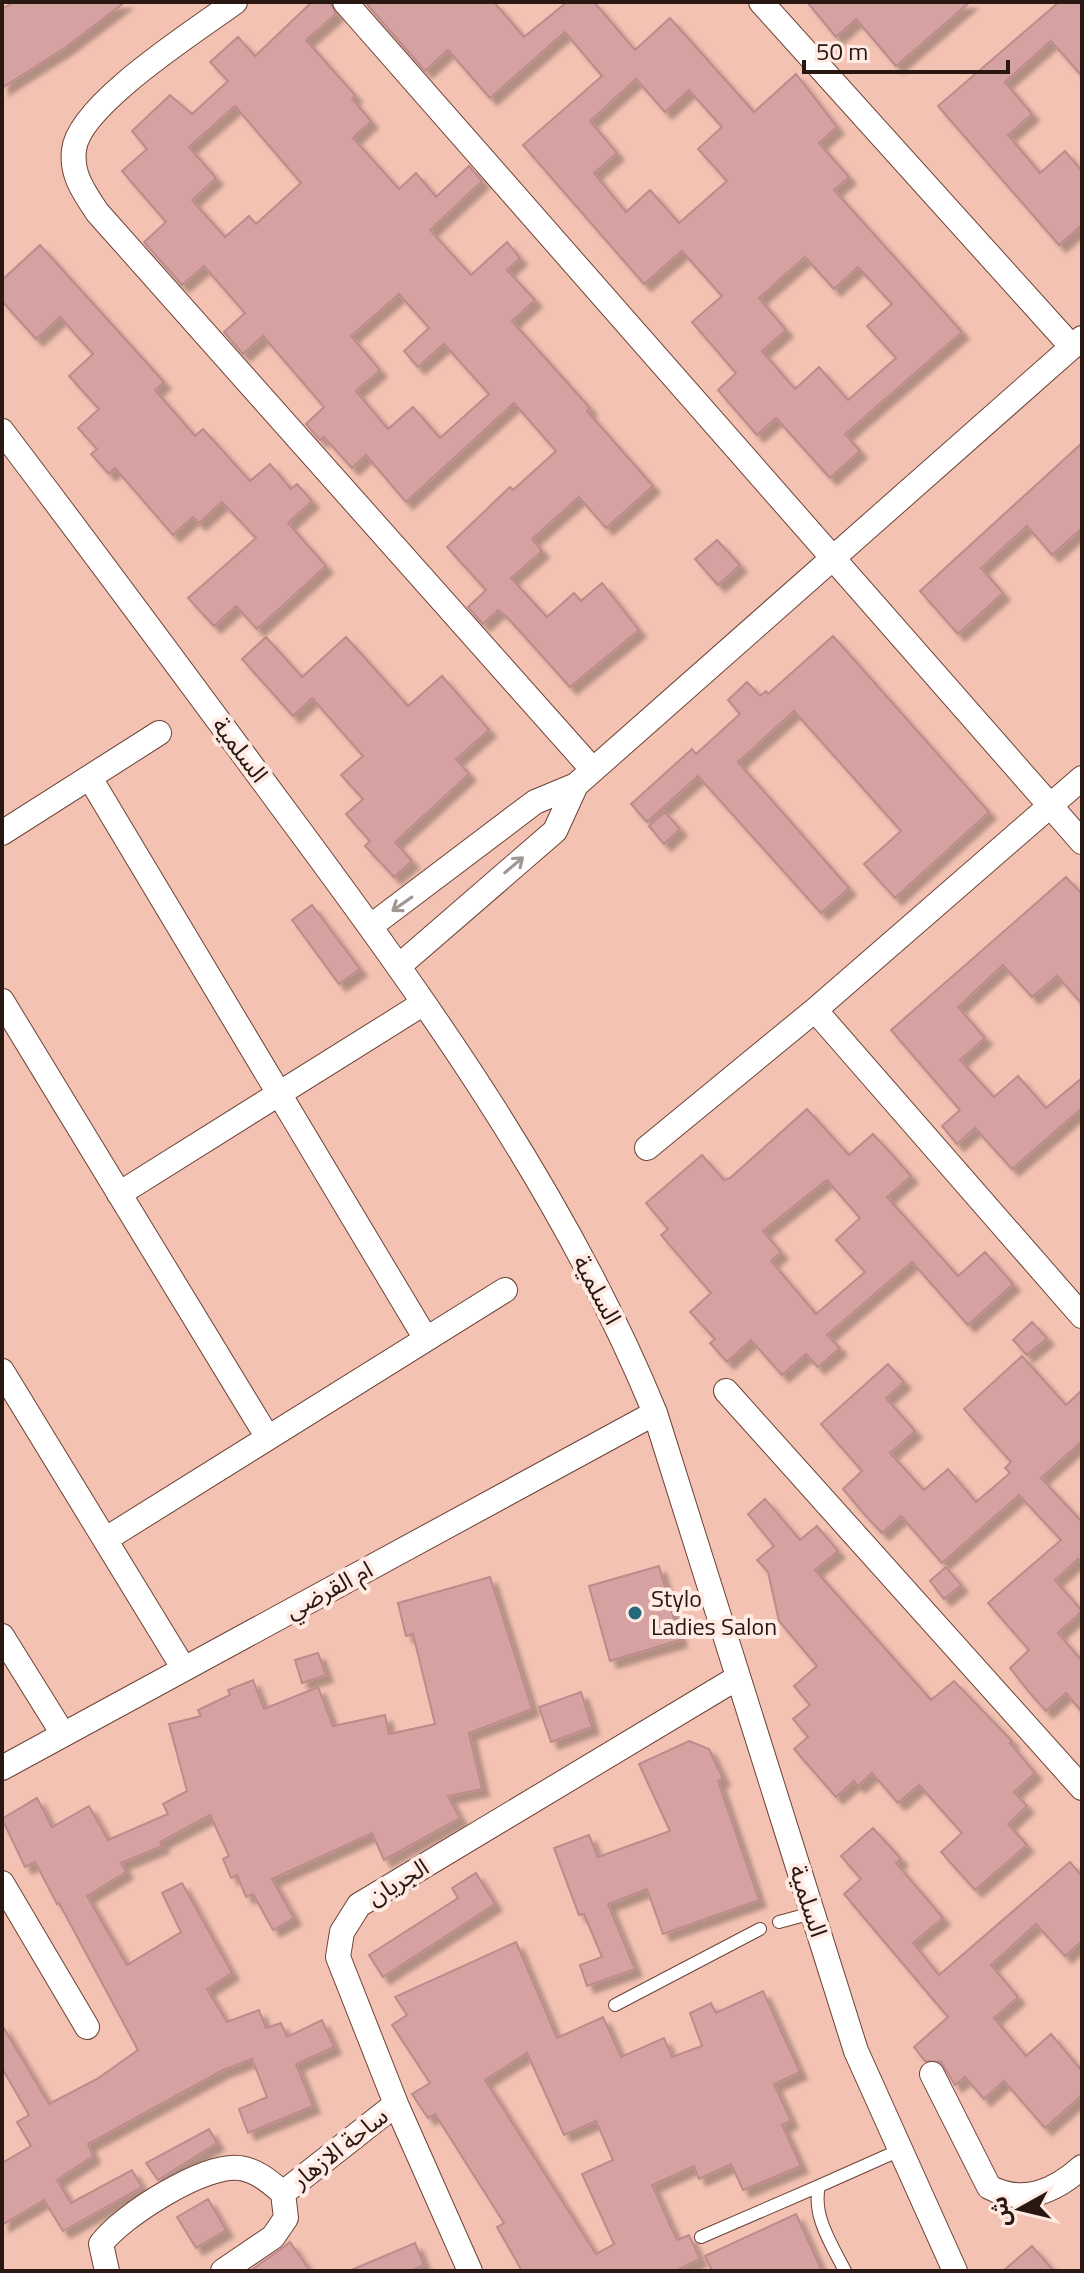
<svg xmlns="http://www.w3.org/2000/svg" width="1084" height="2273" viewBox="0 0 1084 2273" font-family="'Titillium Web','Noto Sans Arabic',sans-serif">
  <style>
    .building { fill: #d5a2a1; stroke: #bd8b8b; stroke-width: 2; fill-rule: evenodd; filter: url(#shadow) }
    .lines { fill: none; stroke-linecap: round; stroke-linejoin: round }
    .service-casing { stroke: #6c4336; stroke-width: 14 }
    .minor-casing { stroke: #6c4336; stroke-width: 26 }
    .service { stroke: #fff; stroke-width: 12 }
    .minor { stroke: #fff; stroke-width: 24 }
    .oneway { stroke: #9f9794 }
    .poi-dot { fill: #26687b; stroke: #ffebe4; stroke-width: 3 }
    .labels { text-anchor: middle; stroke-width: 8; stroke-linejoin: round; paint-order: stroke }
    .street-label { font-size: 24px; fill: #291812; stroke: #ffebe4 }
    .poi-label { font-size: 24px; fill: #291812; stroke: #ffebe4; text-anchor: start }
  </style>
  <defs>
    <filter id="shadow"><feDropShadow dx="7" dy="7" stdDeviation="2" flood-color="#0004"/></filter>
  </defs>
  <rect width="100%" height="100%" fill="#f3c2b2"/>
  <path class="building" d="M14,2H125L66,47L2,88V9Z
    M312,2H330L336,14L306,40L355,95L352,99L371,121L353,138L399,189L416,173L436,197L469,166L482,181L430,230L471,275L507,242L520,258L507,270L535,300L512,321L590,408L587,411L653,486L606,528L579,497L532,539L542,551L511,578L547,617L574,593L581,601L602,583L639,630L570,687L507,617L498,610L483,624L468,607L486,590L447,547L510,487L513,490L556,451L514,403L406,502L366,455L352,468L324,437L320,440L306,424L324,407L263,336L243,354L224,332L245,313L204,266L182,285L144,242L166,222L122,171L147,149L132,131L170,95L192,114L228,81L210,62L238,37L255,56ZM235,106L301,183L256,224L249,216L225,237L192,200L216,178L189,147ZM399,294L429,328L404,351L418,367L444,344L489,394L440,438L413,407L388,429L356,391L380,370L351,336Z
    M365,2H494L524,37L567,2H594L635,50L670,18L754,112L796,74L837,127L819,143L849,177L834,190L962,332L845,434L860,451L830,478L776,418L757,435L718,390L736,373L692,322L722,296L682,251L644,284L523,145L602,76L565,32L490,98L448,50L425,71ZM636,79L665,112L689,90L722,127L698,149L727,181L679,223L650,190L626,212L594,173L617,153L590,121ZM805,257L834,289L858,267L892,304L867,326L896,358L848,400L819,367L795,389L762,351L786,330L759,298Z
    M807,2H970L896,66L856,19L836,37Z
    M1059,2H1082V76L1051,41L1005,82L1032,114L1008,135L1040,173L1065,151L1082,171V225L1059,245L938,106Z
    M40,245L164,382L155,390L195,436L203,429L250,481L270,464L291,489L297,484L312,501L288,523L326,566L257,629L236,606L214,626L188,598L256,538L222,502L199,523L193,517L173,535L115,468L109,474L91,454L97,449L78,428L99,409L69,376L93,354L60,317L36,339L2,301V280Z
    M1082,443V528L1052,555L1027,526L981,568L1003,593L958,634L920,591Z
    M717,540L740,565L718,585L695,559Z
    M833,636L989,812L895,898L864,864L901,831L794,711L738,762L849,888L821,913L698,776L647,822L631,804L692,749L696,754L740,714L728,700L747,682L760,696L766,691L768,694Z
    M266,637L302,677L346,637L408,706L442,676L489,730L456,759L469,774L395,842L412,861L394,877L365,846L370,841L346,814L363,799L341,775L363,756L312,698L293,716L242,659Z
    M665,812L680,829L664,844L649,826Z
    M1066,877L1082,894V1004L1057,976L1032,997L1003,965L958,1007L985,1038L960,1060L994,1097L1018,1076L1046,1108L1082,1078V1108L1012,1169L975,1128L957,1144L942,1126L960,1110L891,1030Z
    M312,905L360,969L339,984L292,920Z
    M807,1109L849,1155L873,1134L887,1149L911,1176L887,1197L958,1276L985,1252L1013,1284L968,1325L912,1262L827,1335L840,1348L818,1367L806,1354L782,1375L751,1340L727,1362L710,1343L715,1339L690,1312L711,1293L661,1235L668,1229L646,1203L702,1155L724,1180L730,1178ZM827,1180L860,1218L836,1240L865,1272L816,1314L771,1261L781,1252L763,1231Z
    M1032,1322L1047,1338L1027,1355L1013,1340Z
    M1022,1356L1066,1405L1082,1390V1441L1041,1478L1082,1522V1563L1078,1559L1055,1580L1082,1611L1058,1633L1082,1661V1712L1066,1693L1046,1711L1030,1693L1010,1668L1029,1650L988,1603L1061,1540L1019,1495L942,1563L901,1516L882,1533L865,1515L843,1489L862,1471L821,1424L888,1364L904,1382L886,1398L915,1431L890,1453L924,1490L948,1469L976,1502L1010,1473L1005,1468L1011,1462L964,1409Z
    M765,1499L800,1540L817,1526L838,1551L815,1570L931,1700L954,1681L1012,1741L1010,1743L1035,1773L1014,1792L1027,1806L1008,1824L1027,1845L975,1890L941,1852L962,1833L919,1785L898,1803L872,1773L858,1786L854,1781L836,1797L794,1749L808,1737L793,1719L810,1705L794,1686L817,1666L779,1621L768,1572L757,1560L774,1546L748,1514Z
    M659,1566L680,1640L610,1661L589,1586Z
    M946,1567L961,1585L944,1599L930,1581Z
    M490,1577L532,1709L469,1733L482,1789L448,1796L460,1818L384,1860L372,1833L272,1879L294,1918L273,1930L253,1894L246,1897L237,1875L231,1878L223,1859L229,1856L210,1815L160,1842L162,1846L121,1863L126,1872L87,1896L127,1965L181,1932L162,1893L182,1883L232,1973L207,1989L227,2022L259,2010L266,2028L281,2023L287,2037L322,2020L334,2047L296,2064L313,2106L248,2133L239,2109L267,2097L252,2059L223,2070L88,2144L93,2156L57,2180L71,2203L132,2170L142,2187L63,2231L44,2200L2,2225V2163L31,2146L17,2122L29,2115L2,2068V2025L49,2104L97,2079L138,2050L59,1903L57,1904L35,1862L25,1867L2,1819L37,1798L52,1827L89,1806L108,1840L168,1814L163,1804L187,1791L169,1724L201,1716L198,1710L230,1695L228,1690L253,1680L264,1709L318,1687L333,1726L385,1715L389,1734L435,1724L413,1634L406,1636L398,1603Z
    M318,1653L326,1675L302,1683L295,1660Z
    M581,1692L592,1727L551,1742L539,1707Z
    M689,1741L709,1749L723,1779L718,1781L759,1900L663,1934L647,1889L608,1904L635,1969L587,1986L580,1965L602,1957L584,1914L579,1915L554,1848L589,1835L598,1857L670,1831L639,1764Z
    M873,1828L901,1859L896,1863L943,1918L913,1943L939,1975L1070,1862L1082,1876V1941L1065,1956L1036,1924L991,1965L1018,1997L994,2018L1026,2056L1051,2034L1082,2071V2095L1045,2128L1004,2081L984,2099L965,2077L955,2085L941,2062L925,2061L914,2047L948,2017L844,1894L861,1879L841,1856Z
    M476,1873L495,1904L383,1977L369,1955L458,1898L452,1888Z
    M516,1942L557,2038L603,2017L621,2057L664,2038L672,2057L702,2046L690,2013L711,2003L716,2013L763,1991L800,2072L774,2084L791,2121L782,2125L801,2166L743,2190L731,2164L699,2179L694,2166L652,2185L677,2240L689,2235L700,2259L675,2271H522L497,2227L504,2223L435,2114L428,2118L412,2094L430,2083L392,2025L407,2015L395,1997ZM527,2053L564,2135L596,2121L613,2160L582,2174L614,2244L596,2254L485,2080Z
    M209,2129L217,2143L158,2180L146,2163Z
    M208,2199L226,2230L196,2248L177,2217Z
    M796,2214L822,2271H712L705,2256Z
    M290,2242L310,2271H250L281,2249Z
    M415,2243L424,2265L410,2271H349Z
    M1032,2246L1054,2271H1003Z"/>
  <g class="lines">
    <defs>
      <path id="service" d="M779,1922L812,1913
        M615,2005L760,1929
        M701,2237L819,2186
        M845,2271C832,2245 812,2216 819,2186L900,2150"/>
      <path id="minor" d="M235,2C197,30 78,105 74,150C71,175 84,192 97,212L593,770
        M345,2L1082,842
        M761,2L1072,347
        M2,431C97,556 190,682 283,808C424,998 565,1193 655,1413L856,2051L955,2271
        M90,778L426,1339
        M2,833L159,733
        M371,926L535,802L576,785L1082,338
        M399,966L555,831L576,785
        M2,1001L268,1438
        M815,1010L1082,1316
        M647,1148L815,1010L1082,778
        M119,1194L424,1003
        M2,1371L184,1669
        M726,1391L1082,1788
        M106,1539L505,1290
        M2,1636L63,1734
        M2,1768L655,1413
        M2,1883L87,2027
        M932,2074L989,2187C1023,2205 1054,2192 1082,2167
        M283,2193L396,2104
        M107,2271L101,2244C121,2216 205,2163 240,2168C258,2171 270,2182 283,2193L286,2218L273,2237L223,2271
        M470,2271L396,2104L338,1957L342,1932L359,1905L737,1678"/>
    </defs>
    <use href="#service" class="service-casing"/>
    <use href="#minor" class="minor-casing"/>
    <use href="#service" class="service"/>
    <use href="#minor" class="minor"/>
  </g>
  <defs><path id="oneway-shaft" d="M-6 0H5M1.5-3L5.5 0L1.5 3" fill="none" stroke-width="1.6" stroke-linecap="round" stroke-linejoin="round" transform="scale(2)"/></defs>
  <g class="oneway">
    <use href="#oneway-shaft" transform="translate(514 865) rotate(-40)"/>
    <use href="#oneway-shaft" transform="translate(402 904) rotate(145)"/>
  </g>
  <circle class="poi-dot" cx="635" cy="1613" r="8"/>
  <g class="labels">
    <g class="street-label">
      <text transform="translate(240 750) rotate(53)" y="8">السلمية</text>
      <text transform="translate(597 1290) rotate(62)" y="8">السلمية</text>
      <text transform="translate(329 1590) rotate(-28)" y="8">ام القرضي</text>
      <text transform="translate(398 1882) rotate(-31)" y="8">الجريان</text>
      <text transform="translate(808 1901) rotate(72)" y="8">السلمية</text>
      <text transform="translate(340 2148) rotate(-38)" y="8">ساحة الازهار</text>
    </g>
    <g class="poi-label">
      <text x="651" y="1607">Stylo<tspan x="651" dy="28">Ladies Salon</tspan></text>
    </g>
  </g>
  <rect width="1084" height="2273" fill="none" stroke="#291812" stroke-width="8"/>
  <g transform="translate(1020 2209) rotate(262)" stroke="#ffebe4" stroke-width="6" paint-order="stroke">
  <path d="M0-6L14 30L0 20L-14 30Z" fill="#291812"/>
  <text y="-12" font-size="22" font-weight="bold" text-anchor="middle" fill="#291812">ش</text>
  </g>
  <path d="M804 60v12h204v-12" fill="none" stroke="#291812" stroke-width="4"/>
  <text x="816" y="60" font-size="24" fill="#291812" stroke="#ffebe4" stroke-width="6" paint-order="stroke">50 m</text>
</svg>
